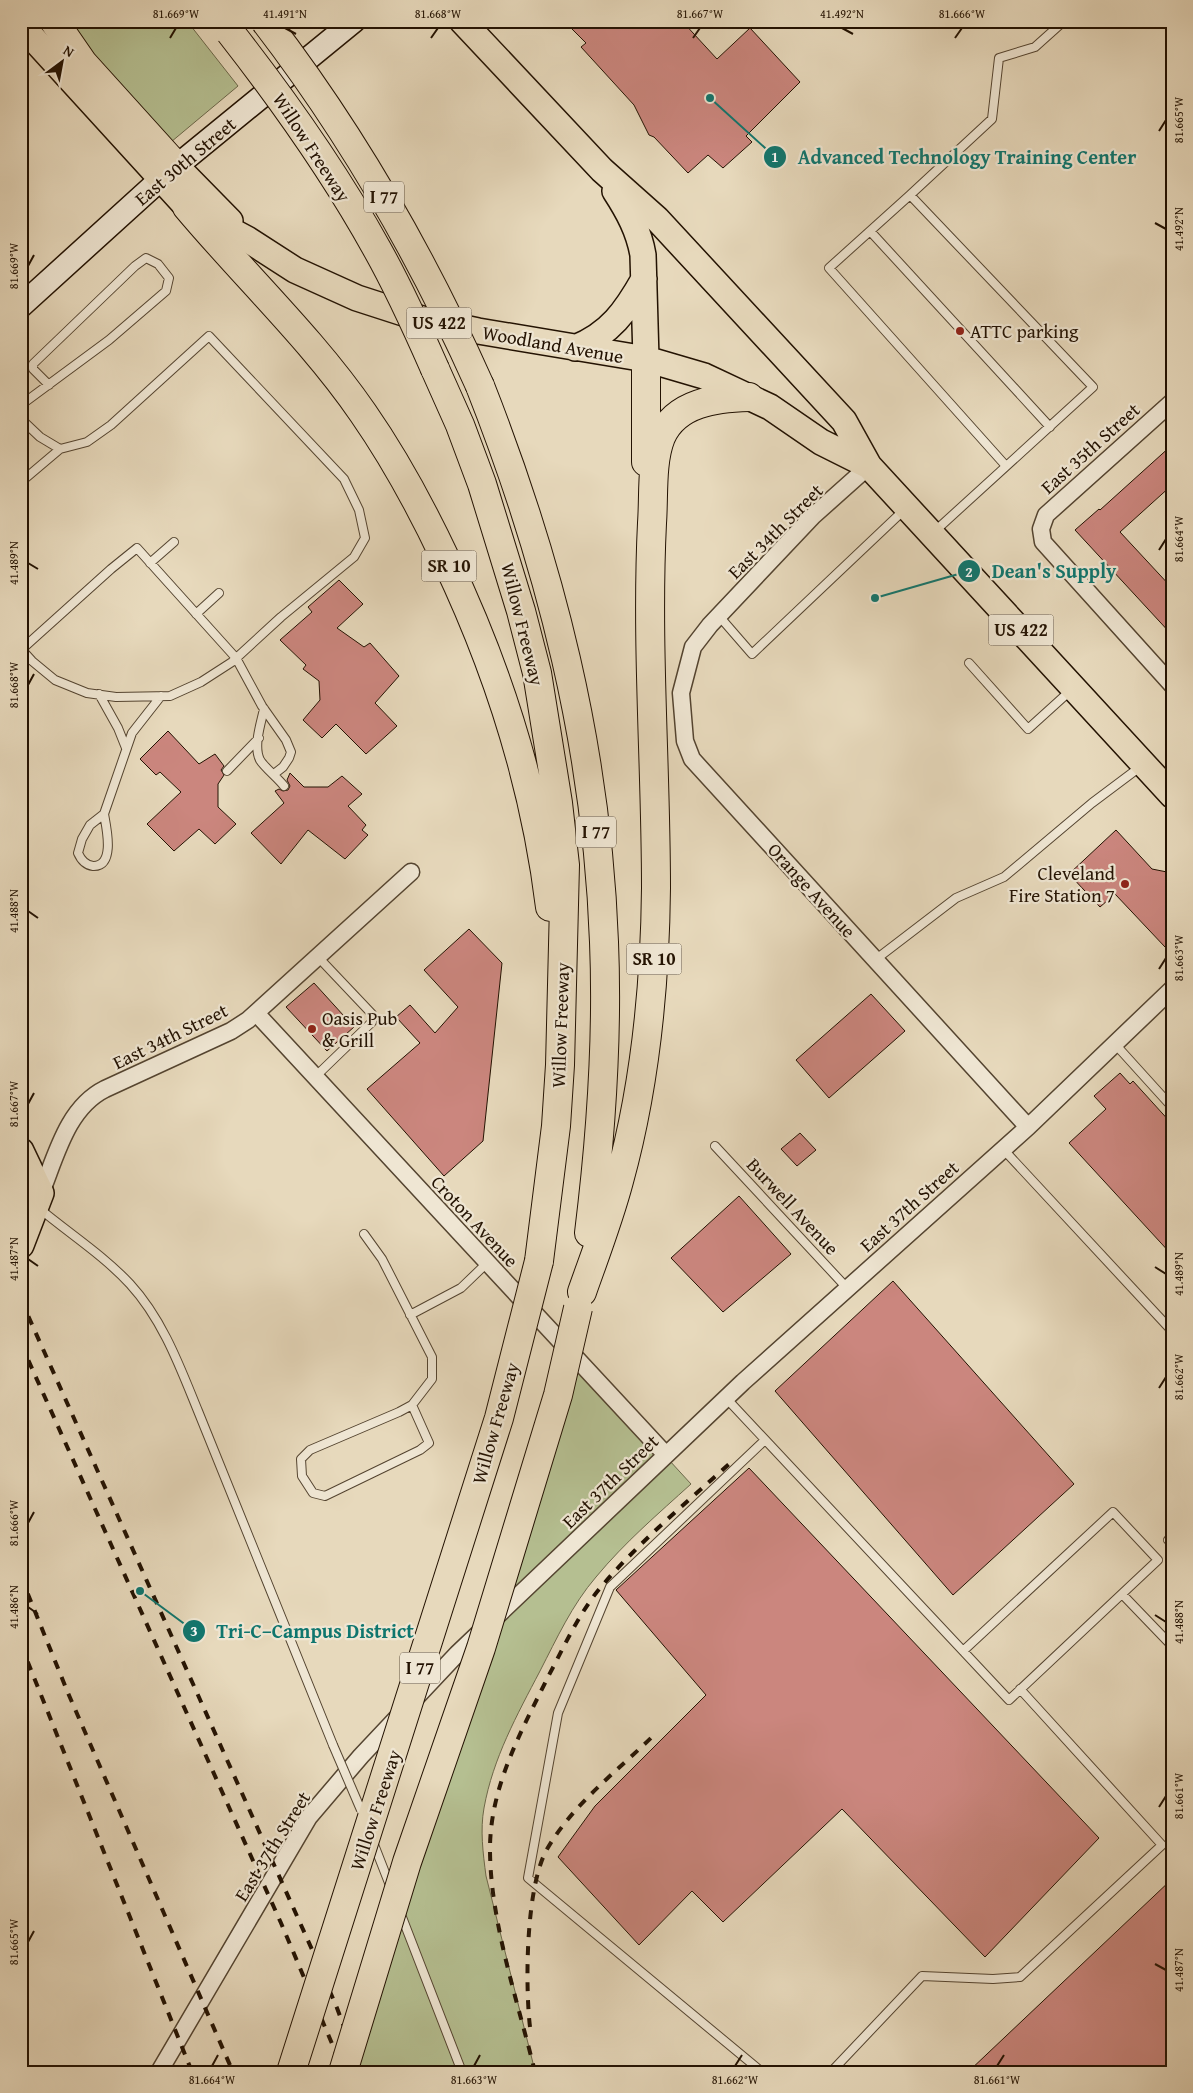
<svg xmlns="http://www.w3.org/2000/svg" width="1193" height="2093" viewBox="0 0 1193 2093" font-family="'Gentium Book Plus',serif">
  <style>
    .green { fill: #b5bf91; stroke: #6c684a }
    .building { fill: #cb867e; stroke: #231202 }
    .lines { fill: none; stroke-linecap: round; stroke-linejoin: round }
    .service-casing { stroke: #544430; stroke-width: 10 }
    .minor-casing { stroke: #544430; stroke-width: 19 }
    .secondary-casing { stroke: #231202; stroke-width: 25 }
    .primary-casing { stroke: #231202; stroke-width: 28 }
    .motorway-casing { stroke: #231202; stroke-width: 30 }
    .service { stroke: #efe6d3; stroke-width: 8 }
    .minor { stroke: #efe6d3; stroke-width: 16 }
    .secondary { stroke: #efe6d3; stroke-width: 22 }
    .primary { stroke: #e7d9bc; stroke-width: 25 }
    .motorway { stroke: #e7d9bc; stroke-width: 28 }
    .rail { stroke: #231202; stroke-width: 4; stroke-dasharray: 9 9; stroke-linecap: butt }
    .service-bridge-casing { stroke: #544430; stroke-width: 10; stroke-linecap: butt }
    .motorway-bridge-casing { stroke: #231202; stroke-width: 30; stroke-linecap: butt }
    .service-bridge { stroke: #efe6d3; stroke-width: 8 }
    .motorway-bridge { stroke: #e7d9bc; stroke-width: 28 }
    .ticks { fill: none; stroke: #231202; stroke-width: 2 }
    .poi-dot { fill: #8f2418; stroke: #efe6d3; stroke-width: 2 }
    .labels { text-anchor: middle; stroke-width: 4.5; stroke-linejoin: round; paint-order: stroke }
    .shield { fill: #efe6d3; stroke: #605241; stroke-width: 1 }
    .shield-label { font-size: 18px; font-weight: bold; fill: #231202 }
    .street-label { font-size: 19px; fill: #231202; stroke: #efe6d3 }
    .poi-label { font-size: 19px; fill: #231202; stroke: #efe6d3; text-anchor: start }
    .leader { fill: none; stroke: #0f766e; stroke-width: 2 }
    .callout-dot { fill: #0f766e; stroke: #efe6d3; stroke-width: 2 }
    .mark-label { font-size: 15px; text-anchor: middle; font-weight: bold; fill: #fff }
    .callout-label { font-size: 20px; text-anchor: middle; font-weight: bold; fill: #0f766e; stroke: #efe6d3; stroke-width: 4.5; stroke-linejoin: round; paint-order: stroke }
    .neatline { fill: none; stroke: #231202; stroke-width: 2 }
    .ticks-label { font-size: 12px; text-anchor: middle; fill: #231202 }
  </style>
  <rect width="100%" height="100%" fill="#e7d9bc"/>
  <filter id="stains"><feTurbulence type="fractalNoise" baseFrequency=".004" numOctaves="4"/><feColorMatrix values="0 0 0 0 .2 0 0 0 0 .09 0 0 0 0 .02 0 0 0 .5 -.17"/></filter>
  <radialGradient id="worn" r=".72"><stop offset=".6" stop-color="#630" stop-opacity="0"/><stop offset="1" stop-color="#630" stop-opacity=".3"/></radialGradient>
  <path class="green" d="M63,21H187L238,86L171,142Z
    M571,1353L691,1484C658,1514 625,1542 596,1577C572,1605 557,1638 540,1671C517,1715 493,1758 484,1808C480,1830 483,1853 486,1876L535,2071L638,2072H343Z"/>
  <path class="building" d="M564,21H682L717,59L750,28L800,82L746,136L752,142L723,168L708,155L688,173L654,137L649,135L634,105L581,47L586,43Z
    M1172,445V485L1120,532L1172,588V635L1075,530L1099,509L1100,510Z
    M339,580L363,604L337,628L364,647L370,643L399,676L375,703L397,726L366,754L336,724L322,738L303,720L320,700L319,681L303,669L306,665L280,640L312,612L308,607Z
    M168,731L199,764L215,754L224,766L221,770L224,775L218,784V807L236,824L215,844L199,829L174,851L147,824L181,792L160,772L156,775L140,759Z
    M290,773L304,787H328L342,776L362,794L348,806L366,825L362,830L368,835L345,859L308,830L281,864L251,833L284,803L275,791L279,789L283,791L288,790L290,786L287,780Z
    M1116,830L1152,869L1172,873V940L1165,947L1115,894L1100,907L1069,874Z
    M469,929L502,963L483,1141L444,1176L367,1089L420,1043L396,1017L410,1005L435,1033L458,1007L424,970Z
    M314,983L354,1027L327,1051L286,1007Z
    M871,994L905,1031L829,1098L796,1060Z
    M1120,1073L1130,1084L1133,1081L1172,1124V1255L1069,1143L1106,1109L1094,1096Z
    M800,1133L816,1150L797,1166L781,1149Z
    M739,1196L791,1254L723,1312L671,1258Z
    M893,1281L1074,1484L953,1595L775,1391Z
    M749,1468L1099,1838L985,1957L842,1809L723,1922L692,1891L639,1945L558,1857L595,1806L706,1695L616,1590Z
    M1172,1879V2072H968Z"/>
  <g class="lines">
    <defs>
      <path id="service" d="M910,195L829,268L1006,466
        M870,231L1050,427
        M21,405L109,340L166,291L169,278L158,264L146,258L135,266L33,364V369L49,385
        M21,419L40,437L60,449L87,442L111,425L209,336L344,479L359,510L365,538L354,557L281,617L232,662L201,682L170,696L116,697L87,693L55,680L32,661L21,649
        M21,482L60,449
        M934,532L1093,387L910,195L992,119L999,58L1035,47L1064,21
        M150,563L174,542
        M196,614L219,593
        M719,616L752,654L904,510
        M21,650L111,569L137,548L236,658L262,706L286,740L291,752L289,758L283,767L274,774
        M969,663L1028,729L1070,691
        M99,694L118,728L126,748
        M264,709C261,723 253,746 260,760C264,767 278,778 284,786
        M227,771L259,738
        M104,814C106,826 116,867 93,866C85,865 81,860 78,853L82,839L90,825L104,814L132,733L161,696
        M875,960L956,898L1004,877L1092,803L1140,767
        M1115,1044L1172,1107
        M315,1077L372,1022V1014L318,957
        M715,1146L847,1288
        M1003,1149L1172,1331
        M40,1209C70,1234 103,1255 130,1284C163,1320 180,1367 198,1411L333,1745
        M364,1234L382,1259L432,1357V1379L412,1405L399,1412L310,1450L301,1459L302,1476L313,1493L325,1496L420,1450L429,1443L412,1405
        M410,1315L461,1288L487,1263
        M726,1398L1009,1700L1158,1560L1113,1512L963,1651
        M1168,1540L1172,1536
        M1122,1594L1172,1646
        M373,1842L391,1888
        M400,1912L462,2072
        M762,2072L528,1878L558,1713L610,1587L765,1440
        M831,2072L922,1976L993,1979L1020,1977L1162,1845L1020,1689"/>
      <path id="minor" d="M1172,402L1046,515L1041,529L1043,542L1172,685
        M869,466L813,516L710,625L693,647L681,693L685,741L692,759L1028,1127
        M256,1013L666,1455
        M41,1193C56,1156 67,1108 105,1089L231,1031L248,1020L411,872
        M159,2072L309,1817L361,1756L457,1654L743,1382L1028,1127L1172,989"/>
      <path id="secondary" d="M21,306L162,178L354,21"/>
      <path id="primary" d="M462,21L602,170L657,219L844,421L869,466L1172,795
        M21,25L187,207L247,239L295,270L357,298L422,319L478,331L646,359L704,376L770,407L821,442L869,466
        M177,167L230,221
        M615,191C628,211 639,231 643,255L646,359
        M575,348C610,334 626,311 644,279
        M21,1151L41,1193L21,1245"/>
      <path id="motorway" d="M54,21L83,63L177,167
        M187,207C244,275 313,340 363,413C395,459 422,509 446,560C499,671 535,784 550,907
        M646,359V462
        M435,369L460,425L482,484L521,611L537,673L558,803L565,865L560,1065L556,1126L539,1261
        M480,386C551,566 597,749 604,942C608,1039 601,1136 589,1233
        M582,1292C595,1255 609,1219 619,1181C645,1087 655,986 656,888C656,766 646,645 652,523C654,496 651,462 661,437C676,402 717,398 749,397"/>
    </defs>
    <use href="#service" class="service-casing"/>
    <use href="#minor" class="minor-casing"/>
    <use href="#secondary" class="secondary-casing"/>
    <use href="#primary" class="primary-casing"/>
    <use href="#motorway" class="motorway-casing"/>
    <use href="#service" class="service"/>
    <use href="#minor" class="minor"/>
    <use href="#secondary" class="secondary"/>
    <use href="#primary" class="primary"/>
    <use href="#motorway" class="motorway"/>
    <path class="rail" d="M21,1300L314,1954L337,2008L361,2072
      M21,1344L281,1923L344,2072
      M21,1577L68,1693L233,2072
      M21,1645L192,2072
      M530,2027C525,1984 526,1889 546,1851C571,1806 616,1772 652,1737
      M535,2072C518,2002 490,1921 490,1849C490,1786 522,1730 549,1675C565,1645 579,1613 601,1587C639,1542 685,1504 729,1464"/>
    <defs>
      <path id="service-bridge" d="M333,1745L361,1810"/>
      <path id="motorway-bridge" d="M265,21C352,134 422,256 480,386
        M230,32C284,101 335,173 377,249C399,288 417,328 435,369
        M291,2072L499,1418L539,1261
        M343,2072L407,1862L481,1648L558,1395L578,1308"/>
    </defs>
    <use href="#service-bridge" class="service-bridge-casing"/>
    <use href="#motorway-bridge" class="motorway-bridge-casing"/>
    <use href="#service-bridge" class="service-bridge"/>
    <use href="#motorway-bridge" class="motorway-bridge"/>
  </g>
  <path class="ticks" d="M285,28L296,34M842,28L853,34M170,38L176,28M431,38L438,28M693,38L700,28M955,38L962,28M1159,131L1166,120M1155,223L1166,229M28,266L34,255M1159,550L1166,539M28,563L38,569M28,685L34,674M28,911L38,918M1159,969L1166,958M28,1104L34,1093M28,1259L38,1266M1155,1267L1166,1274M1159,1388L1166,1377M28,1523L34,1512M28,1607L38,1614M1155,1615L1166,1622M1159,1807L1166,1796M28,1942L34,1931M1155,1964L1166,1970M212,2066L218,2055M474,2066L480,2055M735,2066L742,2055M997,2066L1004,2055"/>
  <g class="poi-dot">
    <circle cx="960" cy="331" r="5"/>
    <circle cx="1125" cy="884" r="5"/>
    <circle cx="312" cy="1029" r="5"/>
  </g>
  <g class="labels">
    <g class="shield">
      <rect x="364" y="181.5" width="40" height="31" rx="4"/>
      <rect x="406.5" y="307.5" width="65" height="31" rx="4"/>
      <rect x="421.5" y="550.5" width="55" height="31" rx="4"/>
      <rect x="988.5" y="614.5" width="65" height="31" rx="4"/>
      <rect x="576" y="816.5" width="40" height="31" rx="4"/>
      <rect x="626.5" y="943.5" width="55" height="31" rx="4"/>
      <rect x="400" y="1652.5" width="40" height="31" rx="4"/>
    </g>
    <g class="shield-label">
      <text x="384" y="203">I 77</text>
      <text x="439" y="329">US 422</text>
      <text x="449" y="572">SR 10</text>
      <text x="1021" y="636">US 422</text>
      <text x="596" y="838">I 77</text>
      <text x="654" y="965">SR 10</text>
      <text x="420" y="1674">I 77</text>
    </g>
    <g class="street-label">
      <text transform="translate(312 147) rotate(57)" y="7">Willow Freeway</text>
      <text transform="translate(185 161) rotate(-40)" y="7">East 30th Street</text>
      <text transform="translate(553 344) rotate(10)" y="7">Woodland Avenue</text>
      <text transform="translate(1090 448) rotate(-42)" y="7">East 35th Street</text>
      <text transform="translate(775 531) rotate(-45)" y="7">East 34th Street</text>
      <text transform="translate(523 624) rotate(76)" y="7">Willow Freeway</text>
      <text transform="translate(812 890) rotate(48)" y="7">Orange Avenue</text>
      <text transform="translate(560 1025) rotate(-88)" y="7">Willow Freeway</text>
      <text transform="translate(170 1036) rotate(-26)" y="7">East 34th Street</text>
      <text transform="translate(793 1206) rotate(47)" y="7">Burwell Avenue</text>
      <text transform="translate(909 1206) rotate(-42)" y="7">East 37th Street</text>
      <text transform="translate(475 1221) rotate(47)" y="7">Croton Avenue</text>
      <text transform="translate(495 1423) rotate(-74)" y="7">Willow Freeway</text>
      <text transform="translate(610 1481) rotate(-44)" y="7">East 37th Street</text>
      <text transform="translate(375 1810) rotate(-72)" y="7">Willow Freeway</text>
      <text transform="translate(272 1846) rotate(-58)" y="7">East 37th Street</text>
    </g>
    <g class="poi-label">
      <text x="970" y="338">ATTC parking</text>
      <text x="1115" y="880" text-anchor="end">Cleveland<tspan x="1115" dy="22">Fire Station 7</tspan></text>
      <text x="322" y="1025">Oasis Pub<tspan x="322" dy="22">&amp; Grill</tspan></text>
    </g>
  </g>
  <path class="leader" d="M710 98L775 157M875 598L969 571M140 1591L194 1631"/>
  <g class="callout-dot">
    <circle cx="710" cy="98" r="5"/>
    <circle cx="875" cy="598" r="5"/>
    <circle cx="140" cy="1591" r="5"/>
    <circle cx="775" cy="157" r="12"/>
    <circle cx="969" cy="571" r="12"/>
    <circle cx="194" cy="1631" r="12"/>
  </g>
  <g class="mark-label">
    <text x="775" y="162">1</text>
    <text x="969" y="577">2</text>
    <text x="194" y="1636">3</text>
  </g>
  <g class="callout-label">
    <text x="967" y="164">Advanced Technology Training Center</text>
    <text x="1054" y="578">Dean's Supply</text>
    <text x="315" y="1638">Tri-C–Campus District</text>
  </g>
  <rect width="1193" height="2093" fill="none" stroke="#e7d9bc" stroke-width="55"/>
  <g transform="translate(62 62) rotate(32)" stroke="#efe6d3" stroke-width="4" paint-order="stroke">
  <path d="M0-4L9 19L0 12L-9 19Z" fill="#231202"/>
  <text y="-8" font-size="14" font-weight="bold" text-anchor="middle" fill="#231202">N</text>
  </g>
  <rect x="28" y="28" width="1138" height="2038" class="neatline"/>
  <g class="ticks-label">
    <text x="176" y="18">81.669°W</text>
    <text x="285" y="18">41.491°N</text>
    <text x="438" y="18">81.668°W</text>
    <text x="700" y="18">81.667°W</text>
    <text x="842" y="18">41.492°N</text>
    <text x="962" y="18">81.666°W</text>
    <text transform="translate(1179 120) rotate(-90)" y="4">81.665°W</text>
    <text transform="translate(1179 229) rotate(-90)" y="4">41.492°N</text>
    <text transform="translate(14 266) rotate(-90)" y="4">81.669°W</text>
    <text transform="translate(1179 539) rotate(-90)" y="4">81.664°W</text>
    <text transform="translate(14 563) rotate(-90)" y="4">41.489°N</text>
    <text transform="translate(14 685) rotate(-90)" y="4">81.668°W</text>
    <text transform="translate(14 911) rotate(-90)" y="4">41.488°N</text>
    <text transform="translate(1179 958) rotate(-90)" y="4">81.663°W</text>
    <text transform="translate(14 1104) rotate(-90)" y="4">81.667°W</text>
    <text transform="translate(14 1259) rotate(-90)" y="4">41.487°N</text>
    <text transform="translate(1179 1274) rotate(-90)" y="4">41.489°N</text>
    <text transform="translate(1179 1377) rotate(-90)" y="4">81.662°W</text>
    <text transform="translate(14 1523) rotate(-90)" y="4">81.666°W</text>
    <text transform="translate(14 1607) rotate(-90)" y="4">41.486°N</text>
    <text transform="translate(1179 1622) rotate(-90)" y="4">41.488°N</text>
    <text transform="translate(1179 1796) rotate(-90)" y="4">81.661°W</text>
    <text transform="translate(14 1942) rotate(-90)" y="4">81.665°W</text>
    <text transform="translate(1179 1970) rotate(-90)" y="4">41.487°N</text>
    <text x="212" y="2084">81.664°W</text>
    <text x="474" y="2084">81.663°W</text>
    <text x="735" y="2084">81.662°W</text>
    <text x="997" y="2084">81.661°W</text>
  </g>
  <rect width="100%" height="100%" filter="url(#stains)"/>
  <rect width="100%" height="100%" fill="url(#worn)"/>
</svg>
